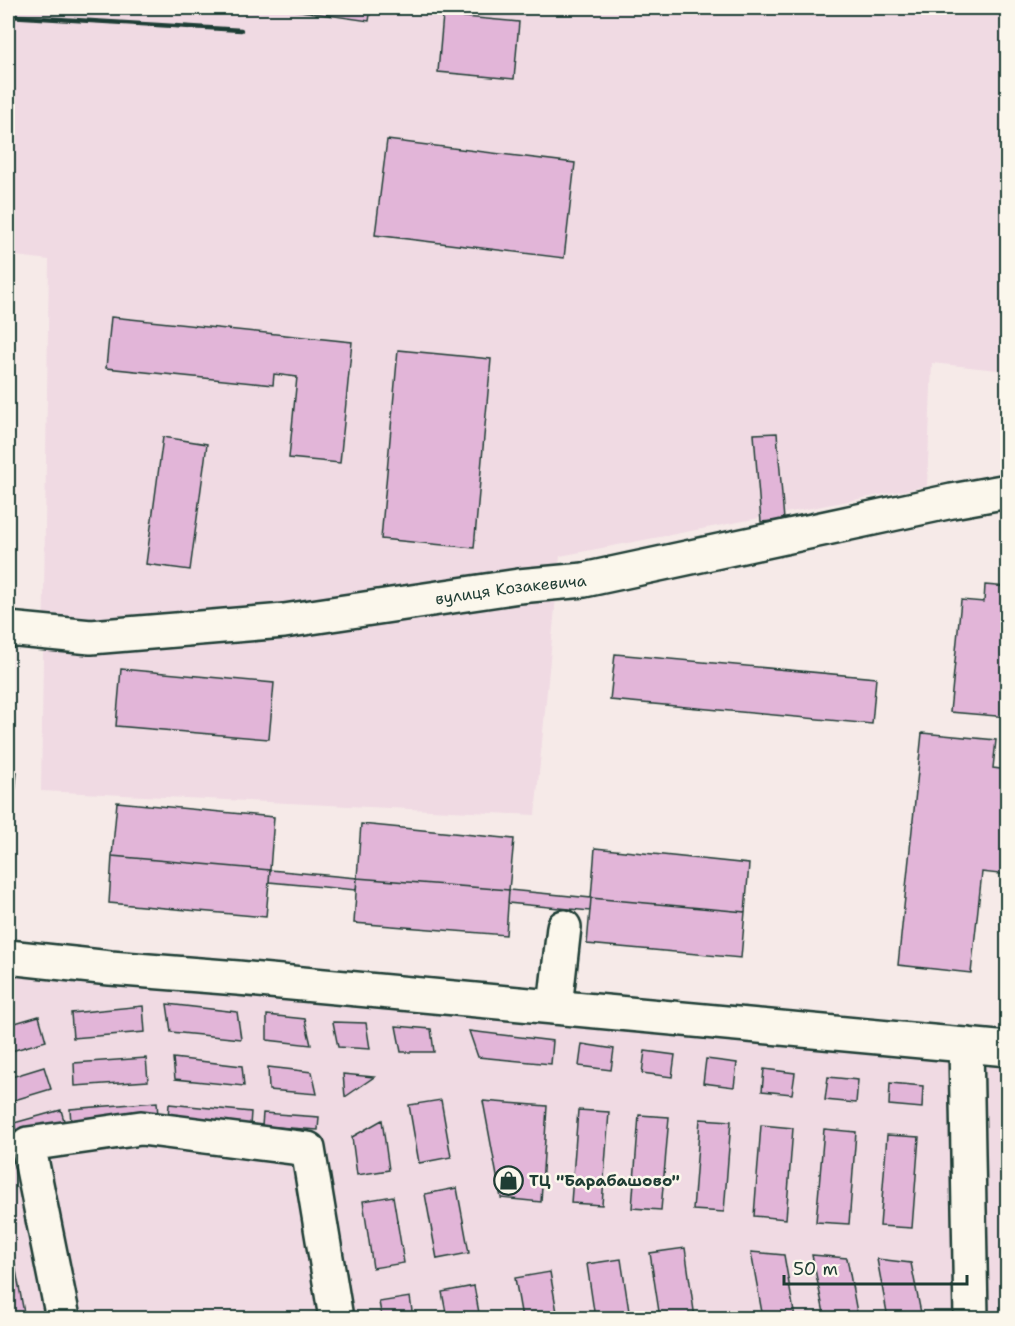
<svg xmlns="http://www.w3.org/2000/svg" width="1015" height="1326" viewBox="0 0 1015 1326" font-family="'Shantell Sans',sans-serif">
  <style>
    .built { fill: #f0dae3 }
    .building { fill: #e2b5d8; stroke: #1f3d34; stroke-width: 1.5 }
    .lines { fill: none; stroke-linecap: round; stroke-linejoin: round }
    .minor-casing { stroke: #1f3d34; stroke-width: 38 }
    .minor { stroke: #fbf7ec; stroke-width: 33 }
    .rail { stroke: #1f3d34; stroke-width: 4.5 }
    .labels { text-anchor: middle; stroke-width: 5; stroke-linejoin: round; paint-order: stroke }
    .street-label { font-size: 16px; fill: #1f3d34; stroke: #fbf7ec }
    .poi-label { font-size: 16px; font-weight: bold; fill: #1f3d34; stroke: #fbf7ec; text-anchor: start }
  </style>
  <rect width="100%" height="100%" fill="#f6eae8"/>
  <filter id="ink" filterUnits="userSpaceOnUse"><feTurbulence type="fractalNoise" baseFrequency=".0167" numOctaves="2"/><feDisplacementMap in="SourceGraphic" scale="12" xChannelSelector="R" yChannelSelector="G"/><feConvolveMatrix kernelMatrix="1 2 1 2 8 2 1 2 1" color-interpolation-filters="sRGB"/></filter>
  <g filter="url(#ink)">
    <path class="built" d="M8,8H1007V371L932,363L927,486L560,556L535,815L41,791L49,260L8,255Z
      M8,944L1007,1042V1318H8Z"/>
    <path class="building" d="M279,8H371L369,21Z
      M443,15L519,22L514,79L438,72Z
      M387,140L575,163L564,258L375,235Z
      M111,317L352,342L340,463L289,458L297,377L274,374L273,385L106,368Z
      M398,350L491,359L474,548L381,539Z
      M777,433L784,520L761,522L754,434Z
      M163,437L207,444L190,570L146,564Z
      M985,585L1008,587V717L950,712L961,600L984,602Z
      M615,654L876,678L872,724L610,700Z
      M121,669L274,683L269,739L116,726Z
      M922,733L996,740L993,768L1008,770V875L982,872L971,973L898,965Z
      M8,771L17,772L11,836H8Z
      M117,802L274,817L270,870L112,856Z
      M361,824L514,839L509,890L357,878Z
      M595,848L749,864L745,912L591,898Z
      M112,856L270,870L266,917L109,903Z
      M270,870L357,878L356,890L269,882Z
      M357,878L509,890L506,935L354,923Z
      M509,890L591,898L590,911L508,903Z
      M591,898L745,912L741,958L587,944Z
      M167,1004L237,1012L241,1039L171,1032Z
      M143,1006L145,1032L73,1038L71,1013Z
      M267,1015L305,1019L311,1045L267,1040Z
      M39,1016L46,1041L8,1052V1025Z
      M333,1022L366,1023L370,1049L338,1047Z
      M396,1026L431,1029L434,1052H401Z
      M469,1031L553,1041L551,1064L478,1057Z
      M582,1044L614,1049L611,1070L579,1066Z
      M645,1051L675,1055L672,1077L642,1073Z
      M146,1058L148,1081L75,1086L74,1063Z
      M173,1058L242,1066L244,1086L175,1079Z
      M706,1059L737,1063L734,1087L703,1083Z
      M44,1067L51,1089L8,1102V1078Z
      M268,1067L312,1072L317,1094L269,1090Z
      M764,1069L795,1073L792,1094L762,1091Z
      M343,1074L374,1077L345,1097Z
      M828,1077L858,1080L856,1103L825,1100Z
      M890,1083L923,1086L922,1108L889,1105Z
      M441,1100L451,1157L419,1163L409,1105Z
      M483,1101L547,1106L541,1202L501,1198Z
      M157,1102L158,1116L71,1123L70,1109Z
      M169,1104L251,1112L250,1126L168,1119Z
      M61,1110L65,1124L17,1137L14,1123Z
      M578,1110L609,1112L602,1205L571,1203Z
      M263,1113L319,1117L318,1130L262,1126Z
      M639,1115L669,1117L661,1210L632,1208Z
      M700,1119L731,1121L724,1212L693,1210Z
      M382,1120L389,1170L357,1175L352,1137Z
      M761,1125L793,1128L786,1219L754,1216Z
      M824,1129L856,1132L849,1224L816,1222Z
      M887,1135L919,1137L912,1228L880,1226Z
      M457,1188L469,1253L437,1259L425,1194Z
      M393,1196L404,1263L373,1268L363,1201Z
      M10,1239L25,1318H14L8,1281V1240Z
      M685,1248L695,1318H660L650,1253Z
      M751,1252L784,1255L795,1318H763Z
      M812,1255L847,1258L858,1318H825Z
      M621,1259L630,1318H595L587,1264Z
      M877,1259L911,1263L922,1318H888Z
      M550,1272L558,1318H522L515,1278Z
      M474,1286L480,1318H447L442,1292Z
      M410,1297L413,1318H382L379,1302Z"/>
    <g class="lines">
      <defs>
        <g id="minor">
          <path id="s1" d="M8,629L91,637L284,621L519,586L584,580L952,501L1008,491"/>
          <path d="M8,957L110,968L238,978L1008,1049"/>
          <path d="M555,1007L564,927"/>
          <path d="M966,1045L971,1318"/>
          <path d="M63,1318L28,1144L141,1128L308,1149L336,1318"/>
        </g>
      </defs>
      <use href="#minor" class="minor-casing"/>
      <use href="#minor" class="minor"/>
      <path class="rail" d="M8,16L241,30"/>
    </g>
  </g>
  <defs>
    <symbol id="shop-ring" viewBox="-11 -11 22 22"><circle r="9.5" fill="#fbf7ec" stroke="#1f3d34" stroke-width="1.5"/><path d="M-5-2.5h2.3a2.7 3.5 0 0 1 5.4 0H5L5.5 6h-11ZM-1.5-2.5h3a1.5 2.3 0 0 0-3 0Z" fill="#1f3d34"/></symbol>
  </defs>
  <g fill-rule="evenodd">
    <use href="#shop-ring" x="492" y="1164" width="33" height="33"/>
  </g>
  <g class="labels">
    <g class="street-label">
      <text dy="6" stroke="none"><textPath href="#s1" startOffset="506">вулиця Козакевича</textPath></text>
    </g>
    <g class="poi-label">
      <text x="529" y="1186">ТЦ "Барабашово"</text>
    </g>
  </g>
  <rect width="1015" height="1326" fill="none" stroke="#fbf7ec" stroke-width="30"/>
  <rect x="15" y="15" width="985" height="1296" fill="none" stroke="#1f3d34" stroke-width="2" filter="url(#ink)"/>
  <path d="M784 1275v9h183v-9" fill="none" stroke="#1f3d34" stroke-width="3"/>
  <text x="793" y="1275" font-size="18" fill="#1f3d34" stroke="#fbf7ec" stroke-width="4.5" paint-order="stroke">50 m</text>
</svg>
